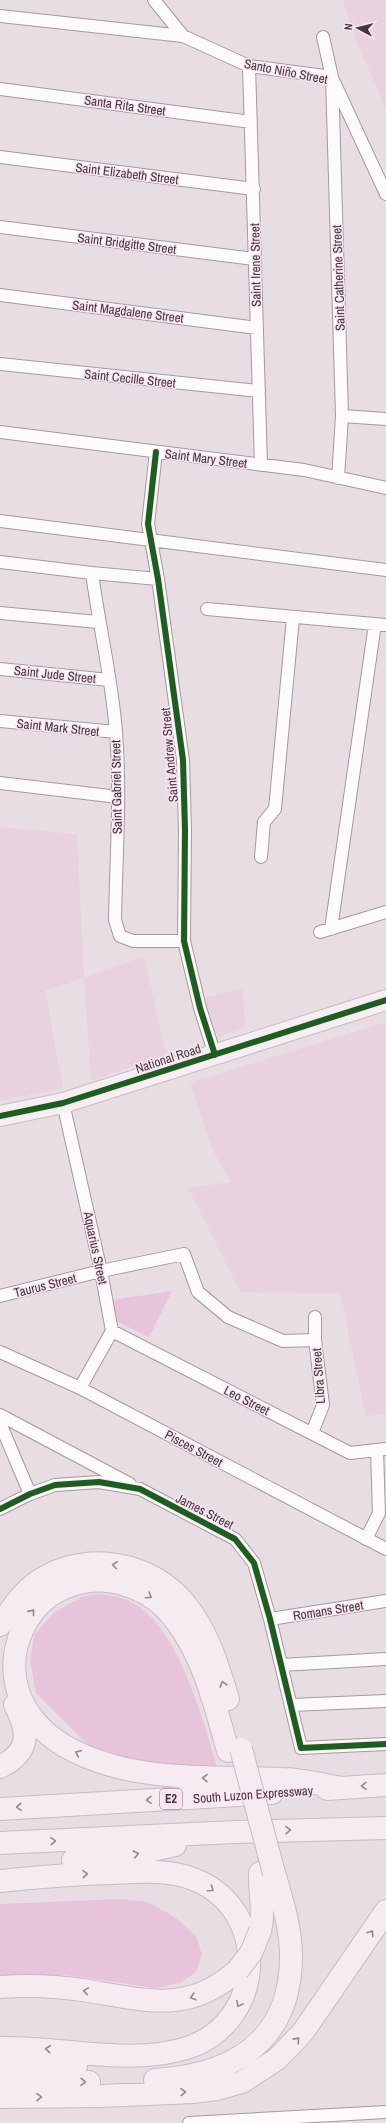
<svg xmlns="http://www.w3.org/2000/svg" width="386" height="2123" viewBox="0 0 386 2123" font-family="'Archivo Narrow',sans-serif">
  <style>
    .built { fill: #e7d2de }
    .green { fill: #e7c4da }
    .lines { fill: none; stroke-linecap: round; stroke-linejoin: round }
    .minor-casing { stroke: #a39a9f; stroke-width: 14 }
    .trunk-casing { stroke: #c9bac3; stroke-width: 22 }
    .motorway-casing { stroke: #c9bac3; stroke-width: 24 }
    .minor { stroke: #fcfafb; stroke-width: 12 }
    .trunk { stroke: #f6eef3; stroke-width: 20 }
    .motorway { stroke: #f5ebf1; stroke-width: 22 }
    .motorway-bridge-casing { stroke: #c9bac3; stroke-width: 24; stroke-linecap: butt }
    .motorway-bridge { stroke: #f5ebf1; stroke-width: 22 }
    .cycleway-casing { stroke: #fce5f2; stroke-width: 8 }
    .cycleway { stroke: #1b5e20; stroke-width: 6 }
    .oneway { stroke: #92898e }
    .labels { text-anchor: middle; stroke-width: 3; stroke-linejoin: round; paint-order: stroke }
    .shield { fill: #fce5f2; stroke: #796c73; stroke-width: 1 }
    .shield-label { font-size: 12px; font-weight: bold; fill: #41383d }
    .street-label { font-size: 13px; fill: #41383d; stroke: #fce5f2 }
  </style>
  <rect width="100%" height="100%" fill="#e9dde4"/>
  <path class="built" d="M343,0H386V110L352,30Z
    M0,827L77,834L84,978L144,956L166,1055L91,1081L84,978L45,991L63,1088L0,1101Z
    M243,988L245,1027L219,1037L213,1028L204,998Z
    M386,1022V1414L366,1416L340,1293L240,1292L188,1188L231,1182L212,1149L190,1083Z"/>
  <path class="green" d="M172,1291L149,1337L118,1322L112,1300Z
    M99,1594C110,1595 121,1597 131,1602C181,1627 204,1726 220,1776L131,1759L88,1745L36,1693L30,1661L34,1635L55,1612L82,1597Z
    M120,1899L148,1902L176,1918L196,1936L202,1954L196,1972L180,1983L155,1988L65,1975L0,1979V1904Z"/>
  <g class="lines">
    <defs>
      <path id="minor" d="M154,0L183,36
        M0,16L183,36L249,66L332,77
        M323,37L332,77L342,416L338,478
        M249,66L261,465
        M334,82L386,194
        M0,89L251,122
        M0,157L254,189
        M0,227L254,259
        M0,295L257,328
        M0,364L259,391
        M342,416L386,419
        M0,432L304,470L386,488
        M156,452L148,524L158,579L183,760L185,830L184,941L200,1008L215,1055
        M0,521L386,570
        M0,562L92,573L158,579
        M92,573C99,626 112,679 116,732C121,794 116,858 115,920L120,936L133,941H184
        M207,609L386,625
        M0,613L98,622
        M0,669L109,680
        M0,721L116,732
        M0,783L118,797
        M261,857L264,822L275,809L293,618
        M331,929L375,624
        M320,932L386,912
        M63,1103L101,1271L112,1331L80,1388
        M0,1296L101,1271L184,1254L198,1292L228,1317L283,1341L315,1340
        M112,1331L350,1453L386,1449
        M0,1352L80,1388L386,1549
        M0,1415L130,1484
        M0,1423L30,1494
        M312,1433L323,1405L315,1340V1317
        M0,1509L30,1494L55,1485L99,1482L140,1489L235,1539L254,1563L270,1619L301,1748L386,1744
        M366,1539L379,1513L377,1450
        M270,1619L386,1601
        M281,1665L386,1659
        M291,1705L386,1701
        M189,2123L386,2112"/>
      <path id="trunk" d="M0,1116L63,1103L386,1000"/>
      <path id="motorway" d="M0,1625C11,1609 24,1590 40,1580C86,1550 153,1562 186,1605C208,1632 218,1666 228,1699
        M228,1751C214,1701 201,1646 165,1608C152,1595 137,1588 119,1583C103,1579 87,1580 72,1585C28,1599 5,1648 18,1691C26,1718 50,1740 76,1752C140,1783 213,1776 282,1779C302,1779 322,1785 342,1788
        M0,1767C31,1752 29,1731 15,1705
        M327,1789L386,1785
        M0,1809L272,1793
        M0,1843L235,1832L386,1828
        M73,1860L126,1856L175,1845
        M0,1881C37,1877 74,1874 112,1873C138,1872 167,1869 193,1879C270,1908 267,2019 190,2047C131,2067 61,2046 0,2048
        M260,1931C265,1911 259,1893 260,1873
        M0,1987C28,1985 55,1986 82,1990C143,1999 187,2016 238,1970
        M0,2065L76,2066
        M155,2080C233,2075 291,2042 291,1956C291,1928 282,1900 274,1873
        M0,2082H89
        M0,2097L101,2096L193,2092L217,2089L242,2082L277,2059L303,2032L386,1911"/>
    </defs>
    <use href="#minor" class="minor-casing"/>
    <use href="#trunk" class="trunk-casing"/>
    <use href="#motorway" class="motorway-casing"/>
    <use href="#minor" class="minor"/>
    <use href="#trunk" class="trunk"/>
    <use href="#motorway" class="motorway"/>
    <defs>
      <path id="motorway-bridge" d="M241,1749L274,1873
        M238,1970L251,1953L260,1931"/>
    </defs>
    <use href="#motorway-bridge" class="motorway-bridge-casing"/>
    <use href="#motorway-bridge" class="motorway-bridge"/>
    <defs>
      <path id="cycleway" d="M156,452L148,524L158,579L183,760L185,830L184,941L200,1008L215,1055
        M0,1116L63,1103L386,1000
        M0,1509L30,1494L55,1485L99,1482L140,1489L235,1539L254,1563L270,1619L301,1748L386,1744"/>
    </defs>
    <use href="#cycleway" class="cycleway-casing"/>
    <use href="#cycleway" class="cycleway"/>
  </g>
  <defs><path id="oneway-chevron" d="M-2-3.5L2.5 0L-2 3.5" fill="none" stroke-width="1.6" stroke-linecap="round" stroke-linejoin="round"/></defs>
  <g class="oneway">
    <use href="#oneway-chevron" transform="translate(115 1565) rotate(-172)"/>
    <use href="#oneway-chevron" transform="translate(149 1596) rotate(34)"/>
    <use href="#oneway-chevron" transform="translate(32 1612) rotate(-51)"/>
    <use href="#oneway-chevron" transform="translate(223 1684) rotate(-106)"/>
    <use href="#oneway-chevron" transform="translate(78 1753) rotate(-155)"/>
    <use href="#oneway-chevron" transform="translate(205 1778) rotate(-177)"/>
    <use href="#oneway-chevron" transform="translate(364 1786) rotate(177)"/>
    <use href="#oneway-chevron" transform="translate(149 1800) rotate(177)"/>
    <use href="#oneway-chevron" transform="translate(19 1807) rotate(177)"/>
    <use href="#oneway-chevron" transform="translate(288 1830) rotate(-1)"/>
    <use href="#oneway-chevron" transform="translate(53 1841) rotate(-3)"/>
    <use href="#oneway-chevron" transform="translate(136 1854) rotate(-13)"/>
    <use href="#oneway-chevron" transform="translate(85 1874) rotate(-3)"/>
    <use href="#oneway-chevron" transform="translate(211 1889) rotate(35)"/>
    <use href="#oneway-chevron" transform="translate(371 1933) rotate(-56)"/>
    <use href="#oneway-chevron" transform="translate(86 1991) rotate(-171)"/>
    <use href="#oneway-chevron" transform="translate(193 1997) rotate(164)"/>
    <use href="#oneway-chevron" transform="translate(239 2004) rotate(119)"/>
    <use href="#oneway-chevron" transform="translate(297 2040) rotate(-48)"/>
    <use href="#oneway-chevron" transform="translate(48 2049) rotate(-175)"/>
    <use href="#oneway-chevron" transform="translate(83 2082) rotate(2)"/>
    <use href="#oneway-chevron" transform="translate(183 2092) rotate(-3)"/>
    <use href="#oneway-chevron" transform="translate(39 2097) rotate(-1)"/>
  </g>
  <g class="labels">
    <rect class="shield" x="160" y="1789" width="22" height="20" rx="3"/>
    <g class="shield-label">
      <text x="171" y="1803">E2</text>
    </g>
    <g class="street-label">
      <text transform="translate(286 71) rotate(11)" y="5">Santo Niño Street</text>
      <text transform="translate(125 105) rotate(8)" y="5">Santa Rita Street</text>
      <text transform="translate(127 173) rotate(7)" y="5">Saint Elizabeth Street</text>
      <text transform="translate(127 243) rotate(7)" y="5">Saint Bridgitte Street</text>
      <text transform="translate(255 265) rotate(-91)" y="5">Saint Irene Street</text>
      <text transform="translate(338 278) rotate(-92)" y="5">Saint Catherine Street</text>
      <text transform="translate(128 311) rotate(7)" y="5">Saint Magdalene Street</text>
      <text transform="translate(130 378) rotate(6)" y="5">Saint Cecille Street</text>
      <text transform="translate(206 458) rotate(7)" y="5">Saint Mary Street</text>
      <text transform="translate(55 674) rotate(6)" y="5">Saint Jude Street</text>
      <text transform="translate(58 727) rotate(6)" y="5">Saint Mark Street</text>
      <text transform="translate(169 755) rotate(-95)" y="5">Saint Andrew Street</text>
      <text transform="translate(116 787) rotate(-91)" y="5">Saint Gabriel Street</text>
      <text transform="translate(168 1058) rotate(-18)" y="5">National Road</text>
      <text transform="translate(96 1248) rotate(78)" y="5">Aquarius Street</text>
      <text transform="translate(45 1285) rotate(-14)" y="5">Taurus Street</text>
      <text transform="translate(318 1376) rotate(-94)" y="5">Libra Street</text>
      <text transform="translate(247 1400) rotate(27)" y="5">Leo Street</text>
      <text transform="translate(194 1448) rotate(28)" y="5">Pisces Street</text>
      <text transform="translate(205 1511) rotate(27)" y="5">James Street</text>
      <text transform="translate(328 1610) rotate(-9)" y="5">Romans Street</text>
      <text transform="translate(253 1794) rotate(-4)" y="5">South Luzon Expressway</text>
    </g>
  </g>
  <g transform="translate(358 28) rotate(277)" stroke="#fce5f2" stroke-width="3" paint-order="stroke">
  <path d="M0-3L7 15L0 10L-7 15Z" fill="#41383d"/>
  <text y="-6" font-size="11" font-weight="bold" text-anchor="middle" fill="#41383d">N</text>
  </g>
</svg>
